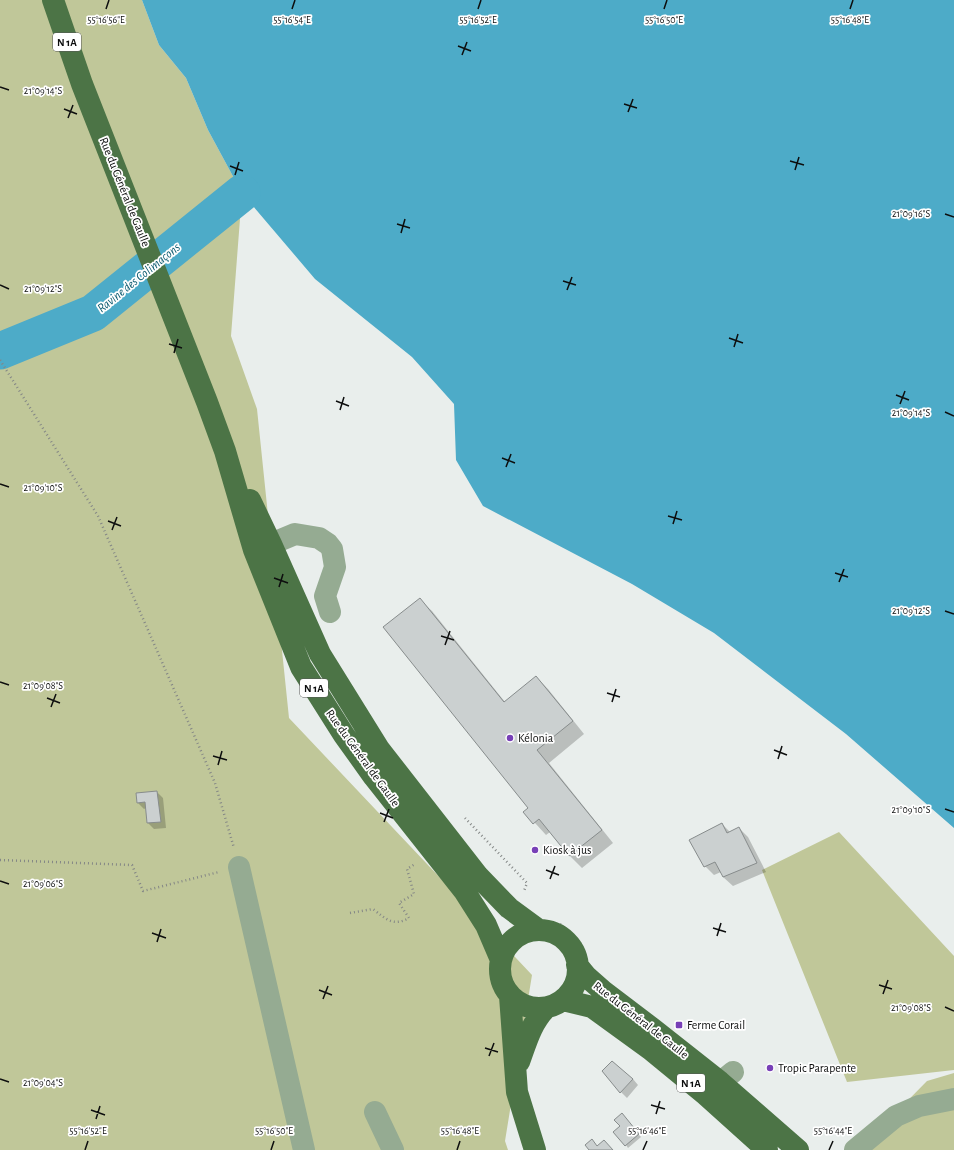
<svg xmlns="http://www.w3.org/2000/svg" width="954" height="1150" viewBox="0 0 954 1150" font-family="'Alegreya Sans',sans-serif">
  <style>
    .green { fill: #c0c799 }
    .water { fill: #4dabc8 }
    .shadow { fill: #0003 }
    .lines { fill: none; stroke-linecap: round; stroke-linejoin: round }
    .river { stroke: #4dabc8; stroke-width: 37 }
    .building { fill: #cbd0d0; stroke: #878c8c }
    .path { stroke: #848786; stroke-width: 2.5; stroke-dasharray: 1 3; stroke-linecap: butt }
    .minor { stroke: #95ab92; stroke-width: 22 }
    .major { stroke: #4c7446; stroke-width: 22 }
    .ticks { fill: none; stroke: #0d0e0e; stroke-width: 1.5 }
    .poi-dot { fill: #7840b7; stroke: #fff; stroke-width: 1.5 }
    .labels { text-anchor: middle; stroke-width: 3.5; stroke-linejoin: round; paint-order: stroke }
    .shield { fill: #fff; stroke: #565656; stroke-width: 1 }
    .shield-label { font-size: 11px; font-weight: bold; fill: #0d0e0e }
    .street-label { font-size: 12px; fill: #0d0e0e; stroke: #fff }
    .poi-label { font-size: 12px; fill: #0d0e0e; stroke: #fff; text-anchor: start }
    .water-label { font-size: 13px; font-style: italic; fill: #0b5a6f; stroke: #fff }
    .ticks-label { font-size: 10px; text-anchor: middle; fill: #0d0e0e; stroke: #fff; stroke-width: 3.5; stroke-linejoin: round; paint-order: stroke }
  </style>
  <rect width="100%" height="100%" fill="#e9eeec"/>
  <path class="green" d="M0,0H142L159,45L186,78L208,130L242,193L231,336L257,409L289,718L532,975L505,1141L508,1150H0Z
    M839,832L954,956V1070L847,1082L762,870Z
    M954,1073V1150H859L927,1081Z"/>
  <path class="water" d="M142,0H954V828L846,734L714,633L632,584L483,506L456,460L454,404L412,357L315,279L242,193L208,130L186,78L159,45Z"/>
  <path class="shadow" d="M419,599L432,611L505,702L536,677L548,689L584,734L549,763L613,843L582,868L570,856L550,832L546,835L525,812L530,808Z
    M157,792L163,798L166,828L154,829L148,823L146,808L144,809L138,803Z
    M722,824L730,832L739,828L748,837L766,872L733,886L723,877L721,872L714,875L705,866Z
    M633,1079L638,1085L627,1098L621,1092Z
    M624,1117L641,1137L628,1148L626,1145L621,1126Z"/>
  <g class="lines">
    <path class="river" d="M0,351L93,313L242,193"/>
  </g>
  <path class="building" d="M420,598L504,702L536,676L573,721L537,750L602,830L569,856L539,819L533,824L523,812L528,808L383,627Z
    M157,791L161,822L147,823L145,802L137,803L136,793Z
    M722,823L727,833L739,827L757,863L723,877L715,862L704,867L689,840Z
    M612,1061L633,1079L620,1093L602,1071Z
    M622,1113L639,1134L625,1146L613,1132L620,1126L614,1120Z
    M592,1139L597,1146L604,1140L613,1150H589L585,1145Z"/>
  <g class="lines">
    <path class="path" d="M0,360L98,516L215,783L234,848
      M465,818L527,883L524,891L525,892
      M0,860L132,865L143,891L219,872
      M350,913L373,909C386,919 393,927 409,918L399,903L414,894L407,869L415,864
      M560,924L581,944"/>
    <path class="minor" d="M271,544L295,534L319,538L328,544L332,549L335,567L325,596L330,612
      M239,867L304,1150
      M706,1094L733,1072
      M375,1112L393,1150
      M855,1150L896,1116L919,1106L954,1099"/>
    <path class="major" d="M53,0L82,84L207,402L225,451L254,550L301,667L344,735L374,777L465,892L486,925L501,960
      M250,500L271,544L320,654L379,749L478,876L509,908L539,930
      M500 969a39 39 0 1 1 78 0a39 39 0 1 1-78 0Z
      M577,965L586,976L603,991L653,1029L720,1082L798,1150
      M510,996L517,1092L535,1150
      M563,1000L592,1007L650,1049L706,1095L767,1150
      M519,1062C526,1043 531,1023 546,1008"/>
  </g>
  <path class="ticks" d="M106,9L109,0M292,9L295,0M478,9L481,0M664,9L667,0M850,9L853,0M458,46L471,51M462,55L467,42M0,87L9,90M624,104L637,108M64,109L77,114M628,112L633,99M68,118L73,105M790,161L804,165M230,166L243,171M795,170L799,157M235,175L239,162M945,214L954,217M397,224L410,228M401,233L405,219M563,281L576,285M0,285L9,289M567,290L572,277M729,338L743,343M169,344L182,348M734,347L738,334M174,353L178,339M896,395L909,400M336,401L349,406M900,404L905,391M340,410L344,397M945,412L954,416M502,458L515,463M506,467L511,454M0,484L9,487M668,516L682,520M108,521L121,526M673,524L677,511M112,530L117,517M835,573L848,577M274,578L288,583M839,582L844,569M279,587L283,574M945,611L954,614M441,636L454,640M445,645L450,631M0,682L9,685M607,693L620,697M47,698L60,703M612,702L616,689M51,707L56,694M774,750L787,755M213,756L227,760M778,759L782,746M218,765L222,751M945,809L954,812M380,813L393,818M384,822L389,809M546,870L559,875M550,879L555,866M0,881L9,884M713,928L726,932M152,933L166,938M717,936L721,923M157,942L161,929M879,985L892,989M319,990L332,995M883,994L888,980M323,999L328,986M945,1007L954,1011M485,1048L498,1052M489,1056L494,1043M0,1079L9,1082M651,1105L665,1109M91,1110L105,1115M656,1114L660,1101M96,1119L100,1106M85,1150L88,1141M271,1150L274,1141M457,1150L460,1141M643,1150L647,1141M829,1150L833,1141"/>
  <g class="poi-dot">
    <circle cx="510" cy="738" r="4"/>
    <circle cx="535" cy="850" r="4"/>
    <rect x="675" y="1021" width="8" height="8" rx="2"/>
    <circle cx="770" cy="1068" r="4"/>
  </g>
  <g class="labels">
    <g class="shield">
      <rect x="53" y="33" width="28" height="18" rx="3"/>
      <rect x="300" y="679" width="28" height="18" rx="3"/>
      <rect x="677" y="1074" width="28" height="18" rx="3"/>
    </g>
    <g class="shield-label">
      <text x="67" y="46">N 1A</text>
      <text x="314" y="692">N 1A</text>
      <text x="691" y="1087">N 1A</text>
    </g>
    <g class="street-label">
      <text transform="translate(125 192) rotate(68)" y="4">Rue du Général de Gaulle</text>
      <text transform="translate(363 758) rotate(54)" y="4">Rue du Général de Gaulle</text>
      <text transform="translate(641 1020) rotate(38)" y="4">Rue du Général de Gaulle</text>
    </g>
    <g class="poi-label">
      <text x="518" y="742">Kélonia</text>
      <text x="543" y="854">Kiosk à jus</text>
      <text x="687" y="1029">Ferme Corail</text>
      <text x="778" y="1072">Tropic Parapente</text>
    </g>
    <g class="water-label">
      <text transform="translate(138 277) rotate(-39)" y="5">Ravine des Colimaçons</text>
    </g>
  </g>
  <g class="ticks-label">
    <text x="106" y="23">55°16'56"E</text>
    <text x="292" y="23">55°16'54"E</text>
    <text x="478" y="23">55°16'52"E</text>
    <text x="664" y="23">55°16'50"E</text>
    <text x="850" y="23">55°16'48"E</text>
    <text x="43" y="94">21°09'14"S</text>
    <text x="911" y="217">21°09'16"S</text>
    <text x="43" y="292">21°09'12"S</text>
    <text x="911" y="416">21°09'14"S</text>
    <text x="43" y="491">21°09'10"S</text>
    <text x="911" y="614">21°09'12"S</text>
    <text x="43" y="689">21°09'08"S</text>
    <text x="911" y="813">21°09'10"S</text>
    <text x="43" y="887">21°09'06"S</text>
    <text x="911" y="1011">21°09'08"S</text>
    <text x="43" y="1086">21°09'04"S</text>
    <text x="88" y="1134">55°16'52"E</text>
    <text x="274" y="1134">55°16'50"E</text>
    <text x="460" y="1134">55°16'48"E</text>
    <text x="647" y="1134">55°16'46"E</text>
    <text x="833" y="1134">55°16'44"E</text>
  </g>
</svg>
